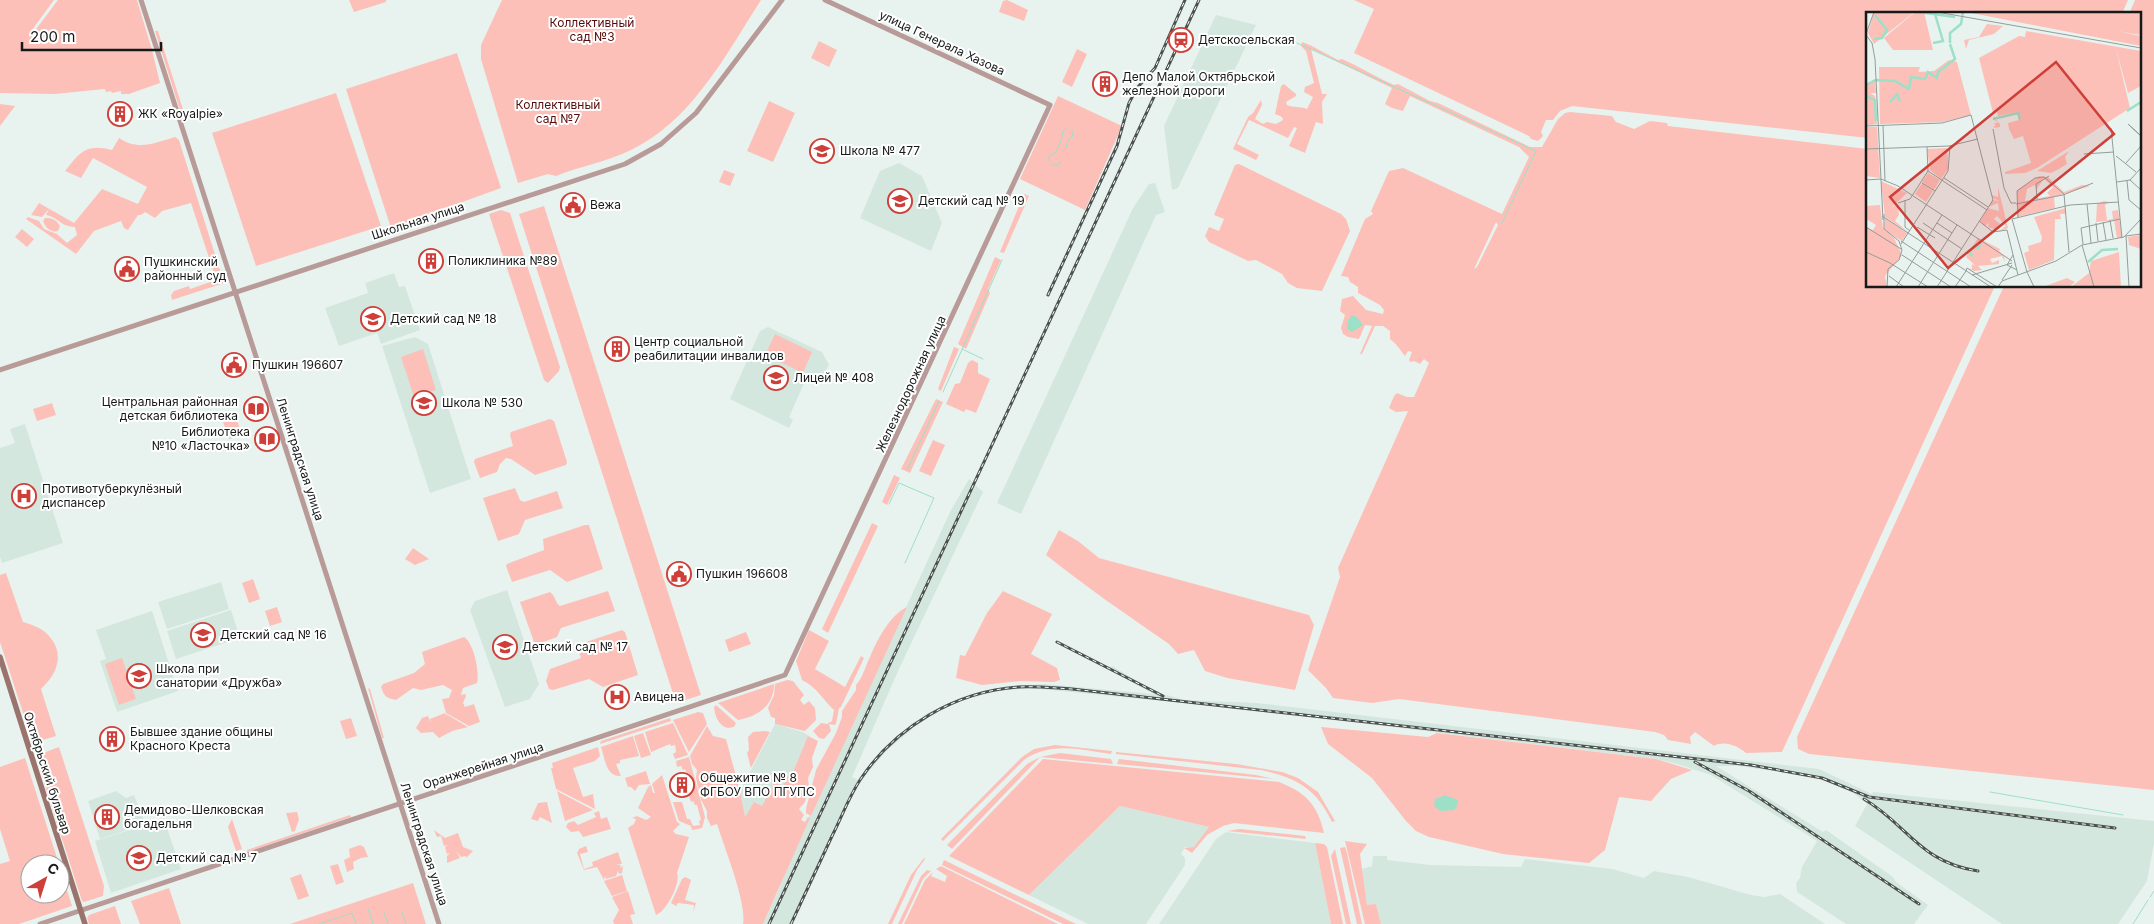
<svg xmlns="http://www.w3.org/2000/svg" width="2154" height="924" viewBox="0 0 2154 924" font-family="Inter,sans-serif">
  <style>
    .built { fill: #d4e7df }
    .green { fill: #fcc0b8; fill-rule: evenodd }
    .water { fill: #9ce0c7 }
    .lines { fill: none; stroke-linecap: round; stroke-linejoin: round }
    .stream { stroke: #9ce0c7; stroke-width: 1 }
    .tertiary { stroke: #b89b98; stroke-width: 5 }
    .secondary { stroke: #9b736d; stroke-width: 5.5 }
    .rail-casing { stroke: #4b514f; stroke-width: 3 }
    .rail { stroke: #fff; stroke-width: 1; stroke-dasharray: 4; stroke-linecap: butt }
    .labels { text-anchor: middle; stroke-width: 4; stroke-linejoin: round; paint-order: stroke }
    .park-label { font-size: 12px; fill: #570c0b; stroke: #fff }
    .poi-label { font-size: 12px; fill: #151918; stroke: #fff; text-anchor: start }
    .street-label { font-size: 12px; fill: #151918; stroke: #fff }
    .inset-river { fill: none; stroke: #9ce0c7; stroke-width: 2.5 }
    .inset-road { fill: none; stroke: #949c99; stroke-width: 1 }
    .view { fill: #cd3f38; fill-opacity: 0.15; stroke: #cd3f38; stroke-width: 2.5 }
    .inset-edge { fill: none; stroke: #151918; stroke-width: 2.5 }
  </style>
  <rect width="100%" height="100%" fill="#e8f3ef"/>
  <path class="built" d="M1216,15L1256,25L1178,188L1172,190L1164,126Z
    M899,163L922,176L942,223L931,251L860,218L880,171Z
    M1155,183L1165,212L1156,215L1021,514L997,503L1133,208L1149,184Z
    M394,273L399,287L405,286L420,330L381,344L377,333L339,346L325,308L368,293L365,283Z
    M768,327L822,352L829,365L822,377L806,379L789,417L793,420L789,428L730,399L760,331Z
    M415,337L428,344L471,479L430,493L382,346Z
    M25,424L63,543L2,563L0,557V448L15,443L10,429Z
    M969,479L983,492L898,671L852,777L858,780L876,756L897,736L928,713L970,695L1007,686L1044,684L1154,694L1109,670L1112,666L1156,692L1185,700L1257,703L1819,769L1872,794L1873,792L2154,821V843L2147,881L2118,924H2002L1855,826L1867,804L1852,792L1815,777L1738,766H1716L1823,832L1826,830L1893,877L1896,882L1928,905L1914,924H1846L1797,892L1796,883L1800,878L1802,867L1817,841L1711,775L1677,764L1656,759L1616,754L1235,708L1030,688L995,691L958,702L938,711L919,723L885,752L861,781L852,796L792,924H763L779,889L793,852L950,512Z
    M221,582L229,609L167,629L158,602Z
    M507,590L539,684L530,699L505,707L470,610L475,601Z
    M231,610L240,638L176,659L167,631Z
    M152,611L178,691L117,712L100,661L106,659L96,630Z
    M775,724L803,732L809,736L785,809L744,818L740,791Z
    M116,791L126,798L134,795L145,824L100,839L88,801Z
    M1120,806L1209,827L1197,845L1191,848L1185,847L1181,854L1185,858V865L1146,924H1088L1029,895Z
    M164,819L181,869L111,893L95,841Z
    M1226,832L1315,843L1331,924H1159L1216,839Z
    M1373,856H1387V860L1431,865L1521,867L1525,859L1612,869L1644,878L1654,871L1688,877L1751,895L1764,897L1780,894L1825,924H1381L1376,904L1367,906L1362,869L1372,866Z"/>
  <path class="green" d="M0,0H54L29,34L31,36L58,0H137L152,50L160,83L129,94H121V91L112,93L111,91L106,92L105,89L55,94L0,93Z
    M349,0H386V2L354,12Z
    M502,0H761C729,50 695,114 642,144C616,160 584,165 556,176L548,174L518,183L481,59V45Z
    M1007,0L1028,10L1024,21L999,12L1003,1Z
    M1354,0H2128L2122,14H1868V138L1572,106L1560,111L1553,120H1546L1541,132L1543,136L1538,141L1531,139L1529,136L1354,53L1374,9Z
    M2135,0H2154V790L1809,754L1798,749L1797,737L2004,286H2140V14H2129Z
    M155,31H158L187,122L184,123Z
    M819,41L837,50L829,67L811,58Z
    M1302,42L1310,45L1338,60L1342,59C1360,67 1376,77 1394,85L1398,84L1430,101L1438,103L1530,147H1542L1558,119L1565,113L1570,112L1612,116L1616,122L1634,129L1650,121L1667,123L1668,126L1868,149V286H1995L1782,752L1746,753C1738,746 1724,740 1714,746L1695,732L1690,737L1691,744L1668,740L1664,735L1655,732L1399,699L1372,703L1333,698L1326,688L1308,670L1340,577L1338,568L1408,411L1396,412L1389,408L1394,396L1397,393L1407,397H1414L1429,363L1424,359L1420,364L1414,361L1410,362L1409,360L1412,352L1408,351L1405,356C1400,350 1397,344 1390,339V331L1383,326H1375L1362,354H1360L1372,326L1365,325L1359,339L1348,337L1343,334L1341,328L1345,315L1340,311L1342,299L1353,296L1366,310L1383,314L1384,310L1380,305L1358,293V287L1350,282L1348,277L1341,276L1365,219L1373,214L1371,211L1389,171L1403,168L1502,214L1529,157L1519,147L1410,96L1403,111L1392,108L1385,104L1392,88L1311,49L1322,94H1327L1322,102L1323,124L1316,122L1305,153L1289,146L1297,128L1294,127L1288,138L1249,120L1237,144L1259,155L1256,160L1233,149L1248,117L1253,113L1261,100L1262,105L1255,119L1263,124L1267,122L1276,124L1283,120L1282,117L1275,114L1281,86L1284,84L1296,94V96L1286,102L1287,105C1294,108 1300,106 1307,109L1313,97L1304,92L1305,87L1314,83L1306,51L1301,46ZM1496,222L1498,225L1477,267L1474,269Z
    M1077,49L1087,54L1072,87L1062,82Z
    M457,53L501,188L391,228L346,89Z
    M336,93L381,226L256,266L212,133Z
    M1058,96L1122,126L1085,210L1020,179Z
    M769,101L795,113L773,162L747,151Z
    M0,104L15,106L0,126Z
    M175,137L179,140L224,283L172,300L171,295L174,291L189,286L190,289L213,281L212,277L215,276L191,203L162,211L155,218L145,212L141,215H138L128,230L124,228L121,221L94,231L76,254L26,219L28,217L39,221L44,229L57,234L67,243L77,235L75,227C59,226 60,218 46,215L49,209L42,217L31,215L39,203L74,223L102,189L138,204L147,187L93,158L81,178L65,171C80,152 86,143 112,150L119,138C138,151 155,143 175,137Z
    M1239,164L1341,214L1346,219L1350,231L1322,291L1297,288L1288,283L1282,274L1256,260L1248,261L1209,242L1205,236L1209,227L1219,231L1224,219L1214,215L1235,165Z
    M724,170L735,174L730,186L719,182Z
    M1024,194L1029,196L1004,253L1000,252Z
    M544,206L701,695L676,703L519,214Z
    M501,210L510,213L560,367L559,371L548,383L544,380L489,214Z
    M45,218C52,218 56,219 60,226L58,231C51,233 45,227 43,221Z
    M22,229L34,239L27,247L15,237Z
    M995,257L1001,260L988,289L990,293L966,349L958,344Z
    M775,334L812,352L803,373L765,355Z
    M954,347L959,349L941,391L938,389Z
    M423,349L436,390L414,397L401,357Z
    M972,360L978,363V373L990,379L976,413L966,409L964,412L946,404L955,384L960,383L968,363Z
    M936,399L943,402L910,473L901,469Z
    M52,403L56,415L37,421L33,409Z
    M234,411L242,435L229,439L221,416Z
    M550,419L554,421L567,462L566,465L535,475L511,459L506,458L500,464L497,472L480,478L474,462L475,459L513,446L510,435L511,432Z
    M933,440L945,445L931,476L919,471Z
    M894,475L900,478L887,505L882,502Z
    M515,488L520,500L524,502L557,491L563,508L525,520L519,534L498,541L483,498Z
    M872,523L878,526L828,633L822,629Z
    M585,525H589L603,569L567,582L550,570L512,582L506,566L507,564L544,550L543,539Z
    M1059,530L1078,541L1099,558L1309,615L1314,625L1295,690L1227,678L1205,671L1194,650L1178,654L1169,644C1127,615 1086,587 1046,555Z
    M413,548L429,559L415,565L405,559Z
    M6,573L23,622C30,624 39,627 45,632C66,651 59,672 41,689L56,736L36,742L29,723L26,722L0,642V575Z
    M253,579L260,599L249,603L242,583Z
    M608,591L615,611L561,628L557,637L535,645L520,602L550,592C556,596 555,603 560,606Z
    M1003,591L1052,614L1031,654L1057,668L1060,680L1054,682L1020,681L982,685L956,678L960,655L965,656L987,613Z
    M277,607L282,622L270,626L265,611Z
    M907,607L811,816L806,813V809L816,770L836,733L842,717V711L856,690V685C863,677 865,667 870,657C877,640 890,615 907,607Z
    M622,630L625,632L638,675L603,687L589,679L553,690L549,689L546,681L550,669L581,658L577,645Z
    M809,630L829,641L815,669L845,687L861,656L864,658L841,707L839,708L836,724L834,725L829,724L831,731L824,739L819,738L813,731L821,723L827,724L832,721L834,710C823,700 817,687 802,680L796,661Z
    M746,632L751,644L729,652L725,640Z
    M464,637C474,643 480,673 477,683L463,688L461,695L465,694L466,696L463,703L465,707L474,704L480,722L469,726L446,713L442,699L449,698L452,690L443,685L421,690L413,688L396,700C386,698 384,696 381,687L383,684L414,673L425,664L422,652Z
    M122,658L136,699L119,705L105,664Z
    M787,680L793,681L804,695L800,700L804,705L809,701L815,708L816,720L805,731L775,724V718L771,717L768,708L774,695L775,684Z
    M774,684C774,706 757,717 738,720L718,703Z
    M368,688L370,689L384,738H382Z
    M716,705L736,723L734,727L728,728C719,726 715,717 714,707Z
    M698,712L703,713L707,724L689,752L673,720Z
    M445,713L447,717L446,714L468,727L452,731L439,738L433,732L421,733L416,728L422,718L428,716L431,723L430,719Z
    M351,718L357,736L346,739L340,721Z
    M670,718L671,721L600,744L601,741Z
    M673,723L688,755L675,759L673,754L676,752L675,745L671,746L670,744L651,752L645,732Z
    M707,726L713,736L726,739L740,791L745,817L754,802L762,806L775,782L783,786L789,774L792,775L808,736L818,741L812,758L813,767L808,778L809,787L805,802L799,809L804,815L801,820L805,822L808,817L810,818L763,924H743C747,903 724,847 717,824L711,826L707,818V811L701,800L696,778L697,770L692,764L690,756Z
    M1321,727L1428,737L1437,733L1656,759L1692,770L1671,779L1651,801L1619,797L1605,850L1589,863L1503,854L1429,837L1416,831L1406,821L1372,778L1328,744Z
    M765,731L770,732L751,768L747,753L749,750L748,737L753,732Z
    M643,733L651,755L641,758L634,736Z
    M633,736L639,756L620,760V763L616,764L621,776C606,777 605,759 601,747Z
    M1055,745L1112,751L1111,754C1080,750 1052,741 1024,760L943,841L941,839L1022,757L1034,749Z
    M59,747L104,886L103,896L84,902L82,901L37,761L39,760L38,755Z
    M598,747L600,756L595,761L573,768L583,797L593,794L595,809L556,789L551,768H553L552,763Z
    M1116,752L1236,764L1282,772L1298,778L1318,792L1335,821L1332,822C1316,788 1297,778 1261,770L1116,754Z
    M1060,753L1111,759L1113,764L1040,757L952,849L947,845L1027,764L1040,757Z
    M689,757L705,817L702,828L692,830L691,826L679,821L673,802H682L687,819H690L693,826L700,825L699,821L701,820L697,805H695L693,801L691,802L687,791L690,790L688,785L690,784L685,769L683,770L681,766L677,767L676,761Z
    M25,758L59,864H30V894H60V868L72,906L19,924H0V864L10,861L0,829V767Z
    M1043,759L1279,782C1305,792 1318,805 1324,833L1234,823L1223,826L1207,835L1192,853L1184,848L1194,847L1209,827L1120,806L1029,895L949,856Z
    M1119,759L1256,775L1274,779L1117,764Z
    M646,771L650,784L639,785L635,791L631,787H628L625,778Z
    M662,775L677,822L680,824L673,831L676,834L689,837L677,873C681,882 667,911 656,915L628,828L634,824L636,819L632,818L637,816L646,820L651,817L638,808L648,787L651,785L653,793H655L652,784Z
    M557,791L593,810L565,821Z
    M547,802L552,823L540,817L538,821L531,819L538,803Z
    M599,811L601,819L607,817L611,829L583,837L579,831L571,832L566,827L568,823L574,821L578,825L596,817L594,813Z
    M297,812L299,819L295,831L292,832L286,813Z
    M350,815L351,817L247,852V850Z
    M232,819L242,849L236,851L228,827Z
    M1240,829L1305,836L1306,839L1227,831Z
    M434,830L445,838L458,833L463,847L473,851L466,858V856L461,857L456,851L460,858L447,863V856L450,853L447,854L445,847L448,845L444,846L441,836L437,837Z
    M1345,841L1367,844L1360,854L1367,905L1376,904L1381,924H1365Z
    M1315,843L1324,844L1327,847L1343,924H1331Z
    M360,845L364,847L368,857L361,858L353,862L354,869L347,872L344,860L350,857L349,849Z
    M586,846L588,852L580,854L584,869L593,866L592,862L618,852L622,864H616L621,865L620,868L623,866L622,873L619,874L618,871L616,876L606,879L605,876L604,880L597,867L584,870L577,853L579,849Z
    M1345,847L1347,853L1362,924H1357L1340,848Z
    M1335,849L1351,924H1346L1331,856Z
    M924,858L925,859L917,870L892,924H888L911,875Z
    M944,860L1076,924H1063L942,865Z
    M338,864L344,882L336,885L330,866Z
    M941,866L1058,924H904L925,880L933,872L931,876L945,882L947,876L936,869Z
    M927,870L931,871L923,879L902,924H898L921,876Z
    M301,874L309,896L298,900L290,878Z
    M622,875L627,891L612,896L604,881Z
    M685,877L691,880L685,900L696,903L693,912L694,905L678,903L676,906L671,903L682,879Z
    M413,883L426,924H290Z
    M169,888L181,924H140L131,901Z
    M628,891L635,914L630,915L633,924H614L613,921L619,910L612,897Z
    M115,906L121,924H89L87,918L89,915Z"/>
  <path class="water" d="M1352,315L1357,317L1363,325L1352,332L1347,329L1348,320Z
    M1445,795L1458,800L1457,806L1454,810L1441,811L1434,806L1435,799Z"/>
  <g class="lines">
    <path class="stream" d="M1297,43L1536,151L1502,223
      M1063,151L1066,148L1068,140L1073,136L1072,131
      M1049,161V156L1055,153C1059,146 1062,140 1063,131L1066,129
      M1052,165H1058L1061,161
      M962,349L983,359
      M943,392L1002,260
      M907,470L939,401
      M889,504L899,483L934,498L905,563
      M1990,792L2123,815
      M2150,897L2154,891
      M368,909L373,924
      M402,912L406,924
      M384,913L388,924
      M319,924L352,913L356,924
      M2133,924L2148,900"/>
    <path class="tertiary" d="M141,0L439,924
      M0,370L625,164L661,144L696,113L782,0
      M40,924L785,675L1050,105L825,0"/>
    <path class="secondary" d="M0,657L85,924"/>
    <defs>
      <path id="rail" d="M1048,295L1117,146L1129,103L1137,88L1155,68L1185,0
        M1057,642L1163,696
        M1695,762L1749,791L1919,904
        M1864,799C1909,826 1919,862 1978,871
        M769,924L1199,0
        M791,924C805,894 819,864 833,834C842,816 849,797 860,780C895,727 956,691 1019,687C1036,686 1054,688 1072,689L1751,765L1822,778L1869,797L2115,828"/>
    </defs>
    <use href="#rail" class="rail-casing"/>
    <use href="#rail" class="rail"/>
  </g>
  <defs>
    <symbol id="station-ring" viewBox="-11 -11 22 22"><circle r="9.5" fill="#fff" stroke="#cd3f38" stroke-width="1.5"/><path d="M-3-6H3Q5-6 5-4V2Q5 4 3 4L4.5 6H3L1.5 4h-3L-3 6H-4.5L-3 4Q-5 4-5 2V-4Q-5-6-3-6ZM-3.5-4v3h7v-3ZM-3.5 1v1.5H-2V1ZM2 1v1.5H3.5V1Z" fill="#cd3f38"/></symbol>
    <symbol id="building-ring" viewBox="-11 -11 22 22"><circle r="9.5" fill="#fff" stroke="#cd3f38" stroke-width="1.5"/><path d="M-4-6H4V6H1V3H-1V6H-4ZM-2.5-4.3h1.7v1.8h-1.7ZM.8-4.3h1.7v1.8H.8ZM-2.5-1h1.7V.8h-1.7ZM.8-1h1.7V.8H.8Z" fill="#cd3f38"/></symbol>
    <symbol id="school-ring" viewBox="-11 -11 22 22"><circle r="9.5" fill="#fff" stroke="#cd3f38" stroke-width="1.5"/><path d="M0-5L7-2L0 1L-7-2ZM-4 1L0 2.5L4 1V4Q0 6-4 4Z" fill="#cd3f38"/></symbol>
    <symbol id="civic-ring" viewBox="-11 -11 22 22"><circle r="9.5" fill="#fff" stroke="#cd3f38" stroke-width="1.5"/><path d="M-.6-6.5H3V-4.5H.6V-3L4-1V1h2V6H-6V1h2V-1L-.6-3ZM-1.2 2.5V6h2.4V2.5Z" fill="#cd3f38"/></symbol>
    <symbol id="library-ring" viewBox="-11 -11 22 22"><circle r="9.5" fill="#fff" stroke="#cd3f38" stroke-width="1.5"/><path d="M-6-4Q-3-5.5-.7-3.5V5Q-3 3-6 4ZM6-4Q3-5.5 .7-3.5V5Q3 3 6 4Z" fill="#cd3f38"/></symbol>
    <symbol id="hospital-ring" viewBox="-11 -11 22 22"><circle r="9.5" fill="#fff" stroke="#cd3f38" stroke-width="1.5"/><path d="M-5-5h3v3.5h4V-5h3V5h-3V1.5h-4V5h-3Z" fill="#cd3f38"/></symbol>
  </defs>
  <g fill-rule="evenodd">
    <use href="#station-ring" x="1167" y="26" width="28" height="28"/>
    <use href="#building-ring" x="1091" y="70" width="28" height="28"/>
    <use href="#building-ring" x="106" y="100" width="28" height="28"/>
    <use href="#school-ring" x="808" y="137" width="28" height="28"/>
    <use href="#school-ring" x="886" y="187" width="28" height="28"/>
    <use href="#civic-ring" x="559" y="191" width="28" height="28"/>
    <use href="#building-ring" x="417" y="247" width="28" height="28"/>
    <use href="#civic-ring" x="113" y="255" width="28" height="28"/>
    <use href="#school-ring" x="359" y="305" width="28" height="28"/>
    <use href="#building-ring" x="603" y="335" width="28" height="28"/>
    <use href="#civic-ring" x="220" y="351" width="28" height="28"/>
    <use href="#school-ring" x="762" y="364" width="28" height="28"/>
    <use href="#school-ring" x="410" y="389" width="28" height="28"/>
    <use href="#library-ring" x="242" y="395" width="28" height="28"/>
    <use href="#library-ring" x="253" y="425" width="28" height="28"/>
    <use href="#hospital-ring" x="10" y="482" width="28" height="28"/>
    <use href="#civic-ring" x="665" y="560" width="28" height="28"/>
    <use href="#school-ring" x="189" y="621" width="28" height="28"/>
    <use href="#school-ring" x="491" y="633" width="28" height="28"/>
    <use href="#school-ring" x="125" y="662" width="28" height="28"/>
    <use href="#hospital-ring" x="603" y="683" width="28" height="28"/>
    <use href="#building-ring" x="98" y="725" width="28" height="28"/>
    <use href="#building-ring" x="668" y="771" width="28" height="28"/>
    <use href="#building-ring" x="93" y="803" width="28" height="28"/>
    <use href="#school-ring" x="125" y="844" width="28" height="28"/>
  </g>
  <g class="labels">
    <g class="park-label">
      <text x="592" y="27">Коллективный<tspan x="592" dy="14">сад №3</tspan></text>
      <text x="558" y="109">Коллективный<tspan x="558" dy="14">сад №7</tspan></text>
    </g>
    <g class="poi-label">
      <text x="1198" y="44">Детскосельская</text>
      <text x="1122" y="81">Депо Малой Октябрьской<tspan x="1122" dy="14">железной дороги</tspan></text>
      <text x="138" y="118">ЖК «Royalpie»</text>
      <text x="840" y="155">Школа № 477</text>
      <text x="918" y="205">Детский сад № 19</text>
      <text x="590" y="209">Вежа</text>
      <text x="448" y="265">Поликлиника №89</text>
      <text x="144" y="266">Пушкинский<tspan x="144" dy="14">районный суд</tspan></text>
      <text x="390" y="323">Детский сад № 18</text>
      <text x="634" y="346">Центр социальной<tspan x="634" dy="14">реабилитации инвалидов</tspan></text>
      <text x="252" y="369">Пушкин 196607</text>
      <text x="794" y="382">Лицей № 408</text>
      <text x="238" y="406" text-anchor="end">Центральная районная<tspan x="238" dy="14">детская библиотека</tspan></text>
      <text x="442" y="407">Школа № 530</text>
      <text x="250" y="436" text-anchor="end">Библиотека<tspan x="250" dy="14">№10 «Ласточка»</tspan></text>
      <text x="42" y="493">Противотуберкулёзный<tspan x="42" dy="14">диспансер</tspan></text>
      <text x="696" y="578">Пушкин 196608</text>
      <text x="220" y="639">Детский сад № 16</text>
      <text x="522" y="651">Детский сад № 17</text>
      <text x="156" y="673">Школа при<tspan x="156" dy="14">санатории «Дружба»</tspan></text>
      <text x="634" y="701">Авицена</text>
      <text x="130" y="736">Бывшее здание общины<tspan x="130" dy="14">Красного Креста</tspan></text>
      <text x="700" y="782">Общежитие № 8<tspan x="700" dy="14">ФГБОУ ВПО ПГУПС</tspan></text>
      <text x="124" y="814">Демидово-Шелковская<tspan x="124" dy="14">богадельня</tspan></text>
      <text x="156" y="862">Детский сад № 7</text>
    </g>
    <g class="street-label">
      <text transform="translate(942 43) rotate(25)" y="4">улица Генерала Хазова</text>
      <text transform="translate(418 221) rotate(-18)" y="4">Школьная улица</text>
      <text transform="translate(911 384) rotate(-65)" y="4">Железнодорожная улица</text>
      <text transform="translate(300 459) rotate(72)" y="4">Ленинградская улица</text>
      <text transform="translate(483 766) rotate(-18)" y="4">Оранжерейная улица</text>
      <text transform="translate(47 773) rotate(72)" y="4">Октябрьский бульвар</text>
      <text transform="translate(424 844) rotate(72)" y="4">Ленинградская улица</text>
    </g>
  </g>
  <g transform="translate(1866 12)">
    <rect width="275" height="275" fill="#e8f3ef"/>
    <path d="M8,0H45L46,2L8,32L2,21ZM49,0H58L67,38H27L18,26ZM100,0H275V23L251,19L275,24V34ZM121,12L137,14L128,22L103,28L100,37L98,28L113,25ZM160,19L275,39V74L262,81L250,37L264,96L171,156L159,161L139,162V160L165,151L157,124L148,127L143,117L142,111L153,108L152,102L129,107L134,112V115L128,116V119V114H130L128,111H132L127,107L151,100L132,104L131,100L127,101L113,46L153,24L159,25ZM83,48L91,50L105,103L76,110L14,112L13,55H54L52,60L68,59ZM9,67L10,81H4L9,84L11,112L0,114V72ZM0,115H11L14,166L0,164ZM81,136L83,156L75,167L64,158L61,137ZM203,139L199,145L201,152L193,157L185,161L171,159ZM62,161L74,168L68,178L56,170ZM173,164L182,165L198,180L216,173L224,174L188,185L189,196L151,205V178ZM178,167L187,175L181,181L184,184L159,189L161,177L169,173L170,178ZM15,169L41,181L26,195L32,192L33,203L29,209L42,220L19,205ZM56,171L67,179L60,190L49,182ZM132,175L142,216L132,220L140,214L131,204L128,207L134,212L130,218L122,215L123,211L119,214L114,209L122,196L133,199L132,191L123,195L126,188L133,189L127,186L126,183L132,185ZM238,189L243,190L239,193L241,208L247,207L246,199L252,198L256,225L251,226L248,208L230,210L231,192ZM14,193L17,216L28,226L36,243L19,264L21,275H0V215L7,218L10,213L0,207V194ZM200,196L199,202H194L195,207H189L188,248L163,258L158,241L163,239L162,234L175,230L176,225L168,205ZM19,206L41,221L36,229L18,218ZM275,223V237L263,233L262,225ZM112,226L134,237L133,239L138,244L139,250L136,244L124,247L126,251L133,248V252L112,254L116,258L108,259L102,256L106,257V252L110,254L100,245ZM253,240L255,275H205L223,261L225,249ZM201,266L209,270L203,275H177Z" fill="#fcc0b8" fill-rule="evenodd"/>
    <path class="inset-river" d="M53,0L89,5M8,27L16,26L21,18L9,3M67,31L77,29L69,2M84,31V21L95,12L97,0M0,73L10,68L29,69L43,77L45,65L59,67L62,60L71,66L72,60L89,47L84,32M0,84L9,88L10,109M24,90L31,82L34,89M261,99L275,90M127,107L152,101L154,108M107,244L103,241L108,234L112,236L115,231M222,250L236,238L252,237"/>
    <path class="inset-road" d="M71,0L275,36M0,22L8,0M0,23L6,31L9,47L17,208M17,113L19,169M0,114L76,111L105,103L127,188L71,275M245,116L256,226M127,117L138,176L145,191H150M275,124L262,112L275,124M0,137L83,134L112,127M218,142L248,140M250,144L270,160M260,151L275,134M62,159L121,198M78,166L122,195M15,167L32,174L146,249M0,168L15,167M264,168L275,156M261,169L263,188L275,198M251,170L264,168L275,178M56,171L69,179M198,182L203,240M171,187L170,172L183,164M39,188V215L44,219M32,191L44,187L62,159L61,135M150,192L197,183L227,171M221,192L225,231M18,202V217L33,229L36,238L33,248L22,257L21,275M16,204L125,275M152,206L151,179L169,166L178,165L198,182M244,208L247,226M113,209L127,220L141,218L152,263M237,210L240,228M57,211L96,237M71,211L86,221M230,211L232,229M0,215L35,237M51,215L69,226M260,224L263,275M260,224L275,222M35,229L105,275M35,232L82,159L84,134M217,232L215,216L254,207M216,233L228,275M0,240L24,251L62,275M36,243L85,275M147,243L141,253L151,258M100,259L101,256L131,275M161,260L146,207L204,193L253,190M161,260L168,275M106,263L146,251M23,264L38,275M136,268L146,253M30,275L76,203M52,275L91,213M89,275L100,259M132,275L136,269L190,249L216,233L258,225L275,207"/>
    <path class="view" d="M190,50L248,122L82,256L24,185Z"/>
    <rect width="275" height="275" class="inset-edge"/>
  </g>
  <g transform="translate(45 879) rotate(39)"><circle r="24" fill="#ffffff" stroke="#a1a3a3"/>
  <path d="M0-4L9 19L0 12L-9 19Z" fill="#cd3f38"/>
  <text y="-8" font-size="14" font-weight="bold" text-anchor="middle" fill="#151918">С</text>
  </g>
  <path d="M22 42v8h139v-8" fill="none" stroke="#151918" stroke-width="2.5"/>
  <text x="30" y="42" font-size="15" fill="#151918" stroke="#ffffff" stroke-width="4" paint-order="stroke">200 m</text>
</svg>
